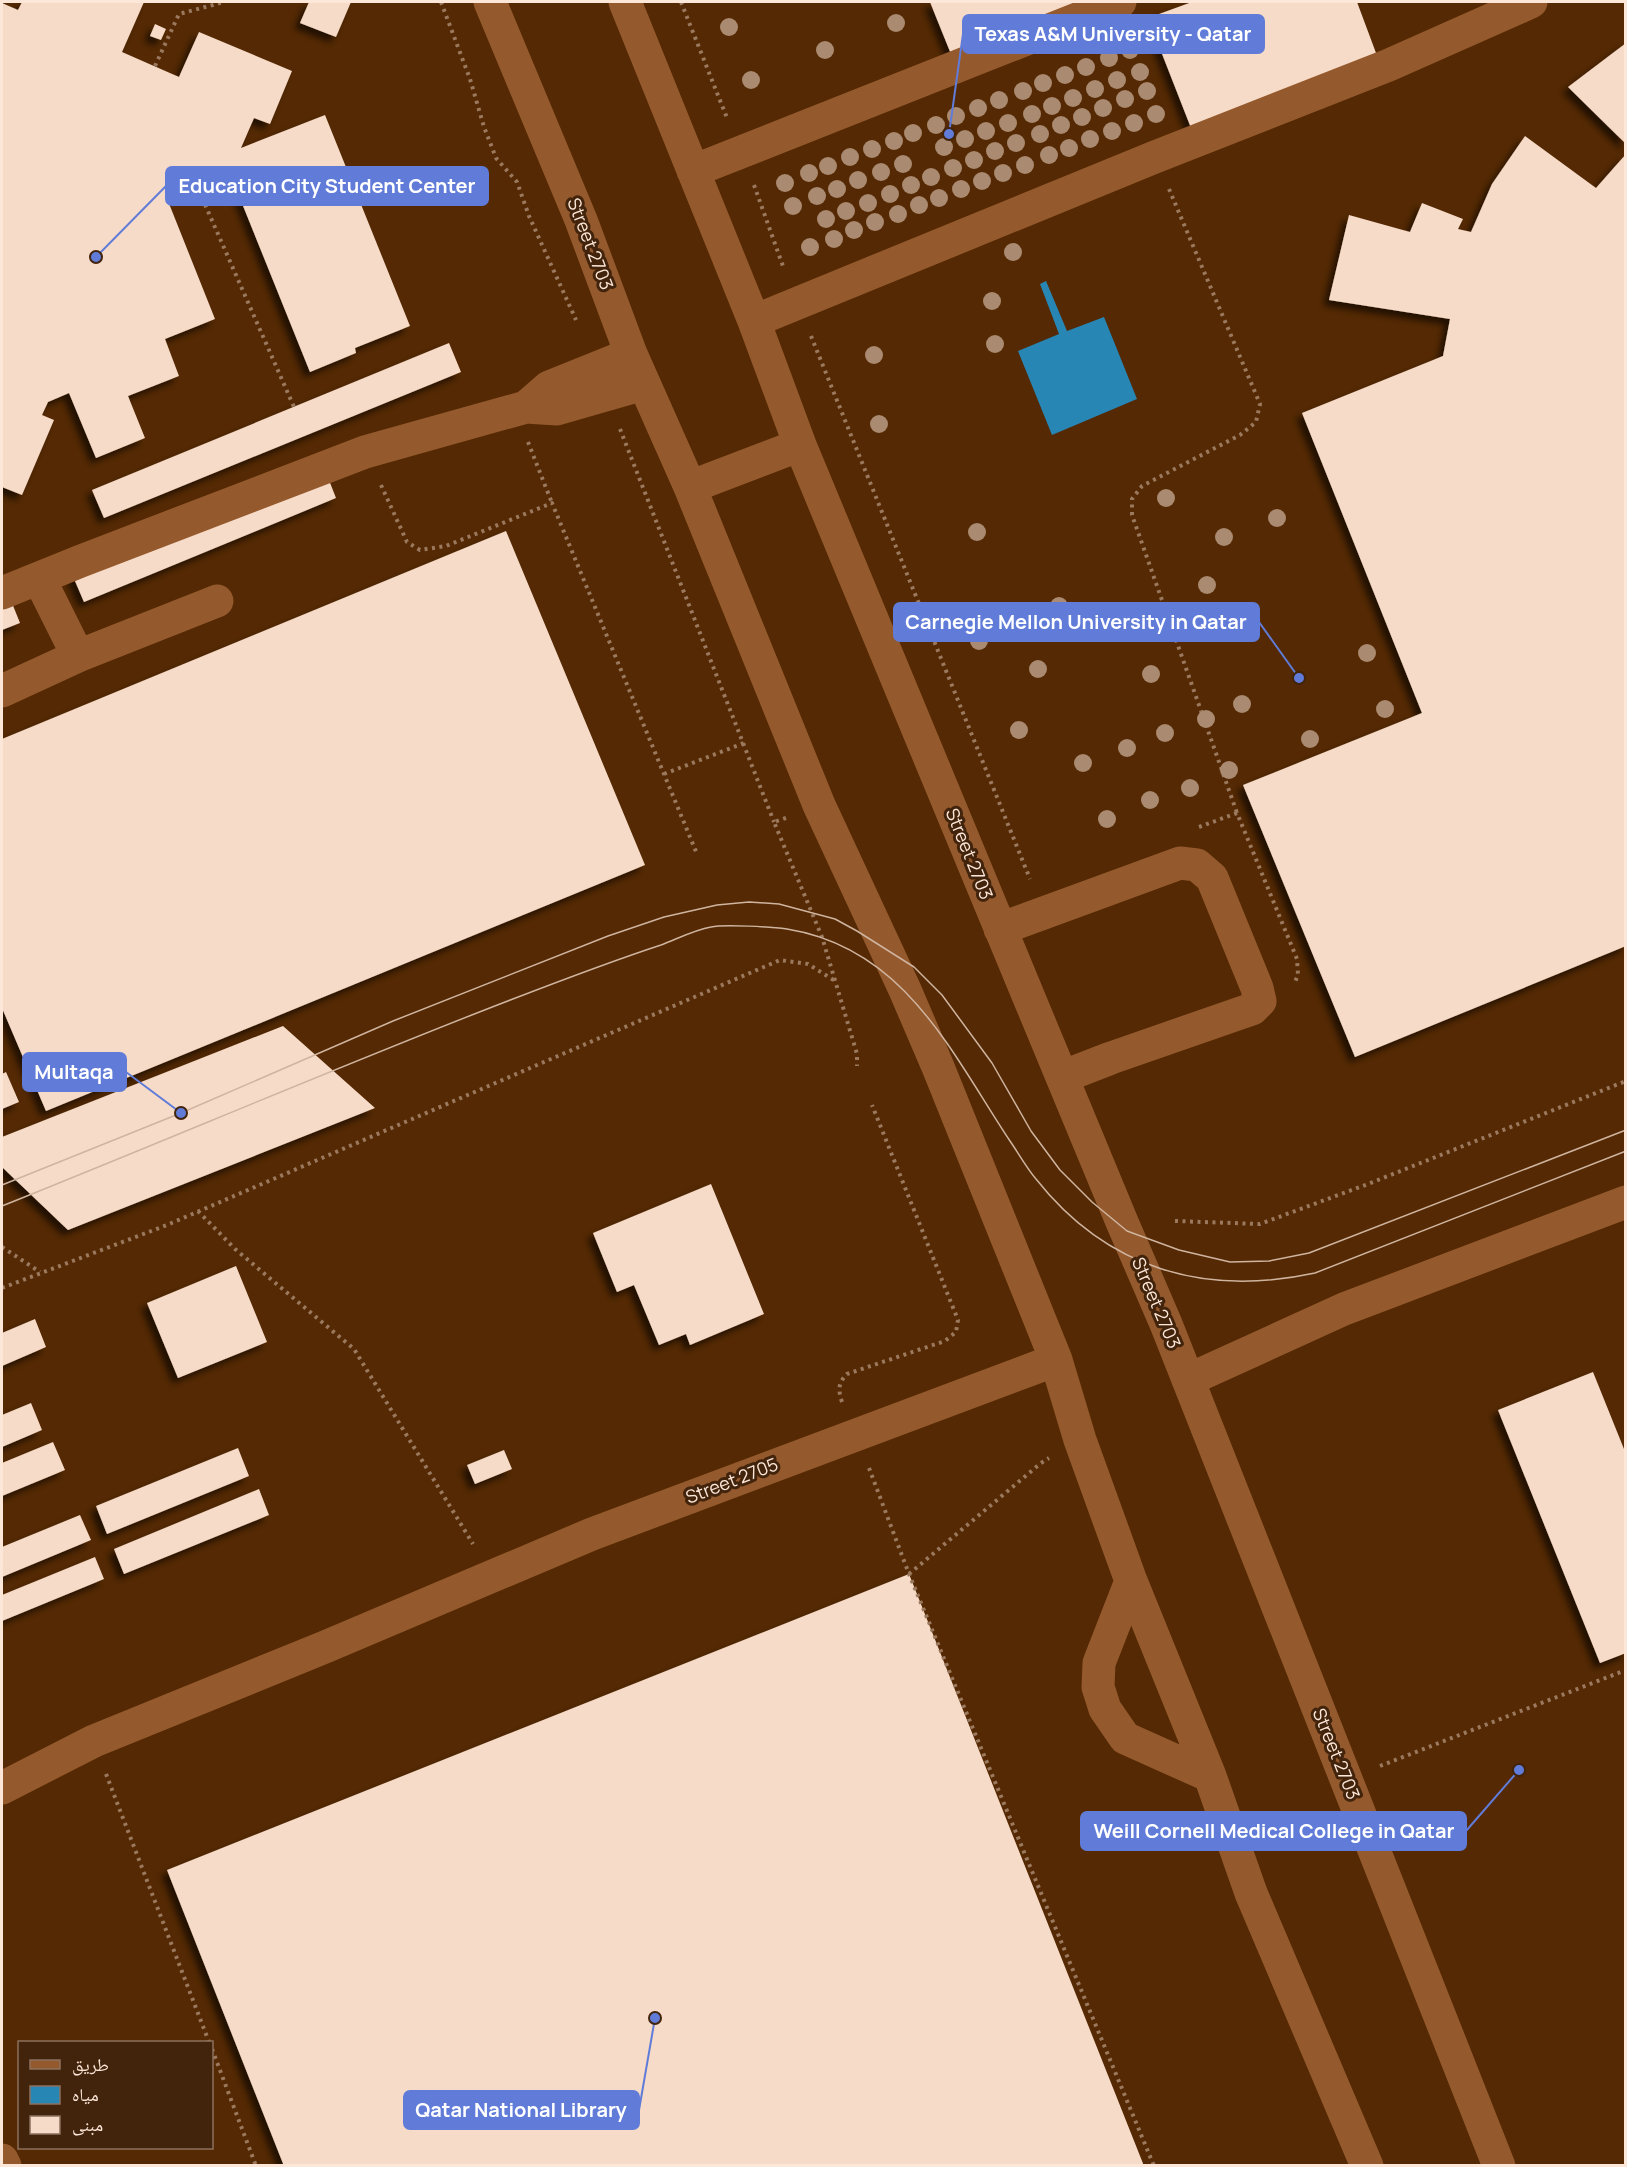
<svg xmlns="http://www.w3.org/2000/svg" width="1627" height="2167" viewBox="0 0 1627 2167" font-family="Manrope,'Noto Naskh Arabic',sans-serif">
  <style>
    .water { fill: #2886b5 }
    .building { fill: #f6dbc9; filter: url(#shadow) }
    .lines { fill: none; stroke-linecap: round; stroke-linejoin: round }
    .path { stroke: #9b795e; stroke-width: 4; stroke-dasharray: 3 4.5; stroke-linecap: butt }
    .minor { stroke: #94592c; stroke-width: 33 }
    .tram { stroke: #cfb4a0; stroke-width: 1.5 }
    .tree { fill: #aa8a70 }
    .labels { text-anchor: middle; stroke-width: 6; stroke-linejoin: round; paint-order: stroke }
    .street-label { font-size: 18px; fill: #fce7d9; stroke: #42230b }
    .leader { fill: none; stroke: #607cd8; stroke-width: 2 }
    .callout-dot { fill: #607cd8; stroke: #42230b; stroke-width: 2 }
    .callout { fill: #607cd8; stroke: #607cd8; stroke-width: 2 }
    .callout-label { font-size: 20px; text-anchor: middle; font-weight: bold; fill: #fff }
  </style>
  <defs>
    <filter id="shadow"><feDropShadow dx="-5.5" dy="5.5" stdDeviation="3" flood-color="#0009"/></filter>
  </defs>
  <rect width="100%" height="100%" fill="#542903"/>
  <path class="water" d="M1046,281L1067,331L1104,317L1137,399L1052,435L1018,351L1059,334L1040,284Z"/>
  <path class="building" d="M22,2H144L122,52L179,77L199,32L292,71L270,124L254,118L241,148L325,115L410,326L355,348L356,353L310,372L229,171L196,184L166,196L215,319L165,339L179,376L128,396L145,438L96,458L69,393L48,402L42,415L54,420L22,495L2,487V3L18,10Z
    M309,2H351L336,37L300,23Z
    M930,2H1082L951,54Z
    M1192,2H1357L1379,61L1193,133L1148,18Z
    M155,24L166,29L161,40L150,36Z
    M1626,43V144L1568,87Z
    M1525,136L1596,188L1626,154V946L1355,1057L1243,785L1422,713L1302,413L1443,356L1450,319L1329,300L1349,215L1410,232L1422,203L1463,219L1458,229L1471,232L1492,184Z
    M449,343L461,372L104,518L92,490Z
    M325,470L336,498L84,602L72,574Z
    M506,531L645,865L46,1111L2,1008V739Z
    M10,598L20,623L2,630V601Z
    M283,1026L375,1108L68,1230L2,1167V1137Z
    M6,1072L19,1102L2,1109V1074Z
    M711,1184L764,1314L690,1345L686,1334L659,1345L634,1285L617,1292L593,1233Z
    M236,1266L267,1342L178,1378L147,1303Z
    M35,1319L46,1347L2,1366V1333Z
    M1593,1372L1626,1454V1653L1600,1663L1498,1410Z
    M31,1403L42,1430L2,1447V1415Z
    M53,1442L65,1470L2,1496V1463Z
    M238,1448L249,1476L107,1534L96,1506Z
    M504,1450L512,1469L475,1484L467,1465Z
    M259,1489L269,1515L124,1574L114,1549Z
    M80,1515L91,1540L2,1577V1547Z
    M95,1557L104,1579L2,1621V1595Z
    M909,1574L1144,2166H284L167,1870Z"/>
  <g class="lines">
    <path class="path" d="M441,2L470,79L484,127L496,158L517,182L529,216L576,320
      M681,2L727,118
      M155,66L179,14L224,2
      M196,184L294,407
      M754,185L784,269
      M1169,189L1260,404L1256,422L1240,435L1142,486L1132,499V515L1237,813
      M811,336L1030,879
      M620,429L774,822
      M528,442L552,503
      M381,485L407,542L420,550L446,546L552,503L697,854
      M664,774L744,743
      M786,818L774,822L822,937L857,1054V1066
      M1199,827L1237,813L1297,959L1298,975L1294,984
      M198,1211L235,1249L354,1349L473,1544
      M1175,1221L1260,1224L1368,1184L1626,1081
      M2,1247L40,1272
      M2,1288L167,1225L780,960L808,964L835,981
      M842,1402C838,1390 838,1383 847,1374L945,1341L956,1332L958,1320L872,1105
      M869,1468L909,1574L1154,2166
      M909,1574L1041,1463L1049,1458
      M1380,1766L1626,1670
      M106,1774L209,2042
      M212,2049L256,2166"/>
    <path class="minor" d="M490,2L581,220L631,354L690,487L819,805L905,990L938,1067L1056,1360L1080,1440L1131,1581L1210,1776L1251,1893L1367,2166
      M625,2L754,321L800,445L1122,1222L1166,1324L1499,2166
      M693,171L1120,2
      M754,321L1155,157L1389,65L1531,2
      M526,407L549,387L631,354
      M690,487L800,445
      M39,578L78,656
      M2,593L81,561L365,452L526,407L557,409L644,384
      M2,691L78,656L217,601
      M1000,929L1180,863L1197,865L1212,878L1257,988L1260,1001L1252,1009L1111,1058L1062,1077
      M1188,1380L1344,1309L1626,1202
      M1131,1581L1099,1663L1098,1687L1105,1709L1125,1738L1210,1776
      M2,1788L94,1741L325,1647L592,1534L1056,1360
      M2,2160L5,2166"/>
    <path class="tram" d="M2,1185L181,1113L393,1021L608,936L664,917L717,905L749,902L779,904L835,919L857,931L914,967L942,995L992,1063L1031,1131L1060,1170L1092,1202L1127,1231L1179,1250L1230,1262L1269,1261L1309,1253L1626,1130
      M2,1206C162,1142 321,1074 482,1011C541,988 600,965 661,945C677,939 694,930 711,927C724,924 772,927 787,929C905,948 951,1052 1010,1141C1019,1154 1026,1167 1036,1179C1107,1269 1205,1297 1315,1273L1626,1151"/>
  </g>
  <g class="tree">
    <circle cx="896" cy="23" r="9"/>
    <circle cx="729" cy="27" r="9"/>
    <circle cx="825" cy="50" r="9"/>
    <circle cx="1130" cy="50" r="9"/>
    <circle cx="1109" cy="58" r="9"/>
    <circle cx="1086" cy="67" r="9"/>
    <circle cx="1140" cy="72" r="9"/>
    <circle cx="1065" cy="75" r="9"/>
    <circle cx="751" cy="80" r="9"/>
    <circle cx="1117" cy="80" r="9"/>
    <circle cx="1043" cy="83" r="9"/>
    <circle cx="1095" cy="89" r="9"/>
    <circle cx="1023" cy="91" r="9"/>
    <circle cx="1147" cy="91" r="9"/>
    <circle cx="1073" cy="98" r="9"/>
    <circle cx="1125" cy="99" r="9"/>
    <circle cx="999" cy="100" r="9"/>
    <circle cx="1052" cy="106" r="9"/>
    <circle cx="978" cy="108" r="9"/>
    <circle cx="1103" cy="108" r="9"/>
    <circle cx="1032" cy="114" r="9"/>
    <circle cx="1156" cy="114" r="9"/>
    <circle cx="956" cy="116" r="9"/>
    <circle cx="1082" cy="117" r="9"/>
    <circle cx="1008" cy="123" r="9"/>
    <circle cx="1134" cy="123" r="9"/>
    <circle cx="936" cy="125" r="9"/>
    <circle cx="1061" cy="125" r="9"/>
    <circle cx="986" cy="131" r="9"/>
    <circle cx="1112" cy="131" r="9"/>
    <circle cx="913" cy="133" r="9"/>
    <circle cx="1040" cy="134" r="9"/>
    <circle cx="965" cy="139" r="9"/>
    <circle cx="1090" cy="139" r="9"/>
    <circle cx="894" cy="141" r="9"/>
    <circle cx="1016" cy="143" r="9"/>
    <circle cx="944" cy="147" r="9"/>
    <circle cx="1069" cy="148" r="9"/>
    <circle cx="872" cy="149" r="9"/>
    <circle cx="995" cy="151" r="9"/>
    <circle cx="1049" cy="155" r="9"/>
    <circle cx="850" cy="157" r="9"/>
    <circle cx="974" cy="160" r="9"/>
    <circle cx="903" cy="164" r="9"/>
    <circle cx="1025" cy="165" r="9"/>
    <circle cx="828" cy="166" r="9"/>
    <circle cx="953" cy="168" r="9"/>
    <circle cx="881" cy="172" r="9"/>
    <circle cx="809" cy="173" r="9"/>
    <circle cx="1003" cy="173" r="9"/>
    <circle cx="931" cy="177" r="9"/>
    <circle cx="858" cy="180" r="9"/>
    <circle cx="982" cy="181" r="9"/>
    <circle cx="785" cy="183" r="9"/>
    <circle cx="911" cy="185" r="9"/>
    <circle cx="837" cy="189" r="9"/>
    <circle cx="961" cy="189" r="9"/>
    <circle cx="890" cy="194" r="9"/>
    <circle cx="817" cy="196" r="9"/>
    <circle cx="939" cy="198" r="9"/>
    <circle cx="868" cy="203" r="9"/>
    <circle cx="919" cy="205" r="9"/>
    <circle cx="793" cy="206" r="9"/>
    <circle cx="846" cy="211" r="9"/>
    <circle cx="898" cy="214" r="9"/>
    <circle cx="826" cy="219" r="9"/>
    <circle cx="875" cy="222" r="9"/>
    <circle cx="854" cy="230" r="9"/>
    <circle cx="834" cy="239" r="9"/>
    <circle cx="810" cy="247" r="9"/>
    <circle cx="1013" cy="252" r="9"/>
    <circle cx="992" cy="301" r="9"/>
    <circle cx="995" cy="344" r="9"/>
    <circle cx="874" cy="355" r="9"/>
    <circle cx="879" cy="424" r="9"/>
    <circle cx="1166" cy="498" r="9"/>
    <circle cx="1277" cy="518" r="9"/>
    <circle cx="977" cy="532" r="9"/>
    <circle cx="1224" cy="537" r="9"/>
    <circle cx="1207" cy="585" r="9"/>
    <circle cx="1059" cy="606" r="9"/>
    <circle cx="979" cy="641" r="9"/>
    <circle cx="1367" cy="653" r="9"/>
    <circle cx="1038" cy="669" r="9"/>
    <circle cx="1151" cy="674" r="9"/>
    <circle cx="1242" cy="704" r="9"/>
    <circle cx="1385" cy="709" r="9"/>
    <circle cx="1206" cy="719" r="9"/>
    <circle cx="1019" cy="730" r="9"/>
    <circle cx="1165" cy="733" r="9"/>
    <circle cx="1310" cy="739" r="9"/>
    <circle cx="1127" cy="748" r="9"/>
    <circle cx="1083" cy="763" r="9"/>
    <circle cx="1229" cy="770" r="9"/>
    <circle cx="1190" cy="788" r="9"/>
    <circle cx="1150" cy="800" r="9"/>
    <circle cx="1107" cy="819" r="9"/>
  </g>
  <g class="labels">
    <g class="street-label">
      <text transform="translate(590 244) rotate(69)" y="6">Street 2703</text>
      <text transform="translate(969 854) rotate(68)" y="6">Street 2703</text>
      <text transform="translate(1156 1303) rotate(67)" y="6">Street 2703</text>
      <text transform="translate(732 1481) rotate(-21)" y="6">Street 2705</text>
      <text transform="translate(1336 1754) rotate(68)" y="6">Street 2703</text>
    </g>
  </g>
  <path class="leader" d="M949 134L963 34M96 257L166 186M1299 678L1259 622M181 1113L126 1072M1519 1770L1466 1831M655 2018L639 2110"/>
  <g class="callout-dot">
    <circle cx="949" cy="134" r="6"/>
    <circle cx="96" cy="257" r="6"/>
    <circle cx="1299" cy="678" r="6"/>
    <circle cx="181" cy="1113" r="6"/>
    <circle cx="1519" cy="1770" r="6"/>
    <circle cx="655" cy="2018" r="6"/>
  </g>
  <g class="callout">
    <rect x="963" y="15" width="301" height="38" rx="6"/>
    <rect x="166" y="167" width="322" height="38" rx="6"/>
    <rect x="894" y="603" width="365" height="38" rx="6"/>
    <rect x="23" y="1053" width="103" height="38" rx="6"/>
    <rect x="1081" y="1812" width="385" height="38" rx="6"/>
    <rect x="404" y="2091" width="235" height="38" rx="6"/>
  </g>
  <g class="callout-label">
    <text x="1113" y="41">Texas A&amp;M University - Qatar</text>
    <text x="327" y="193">Education City Student Center</text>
    <text x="1076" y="629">Carnegie Mellon University in Qatar</text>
    <text x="74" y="1079">Multaqa</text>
    <text x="1274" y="1838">Weill Cornell Medical College in Qatar</text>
    <text x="521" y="2117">Qatar National Library</text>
  </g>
  <rect width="1627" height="2167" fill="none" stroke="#fce7d9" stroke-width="6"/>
  <rect x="18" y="2041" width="195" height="108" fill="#42230b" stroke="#8c715d" stroke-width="1.5"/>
  <rect x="30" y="2060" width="30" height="9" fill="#94592c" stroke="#8c715d" stroke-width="1.5"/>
  <text x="72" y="2071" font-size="18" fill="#fce7d9">طريق</text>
  <rect x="30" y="2086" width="30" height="18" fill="#2886b5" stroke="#8c715d" stroke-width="1.5"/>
  <text x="72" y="2101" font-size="18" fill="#fce7d9">مياه</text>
  <rect x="30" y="2116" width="30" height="18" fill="#f6dbc9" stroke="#8c715d" stroke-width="1.5"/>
  <text x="72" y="2131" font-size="18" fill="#fce7d9">مبنى</text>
</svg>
